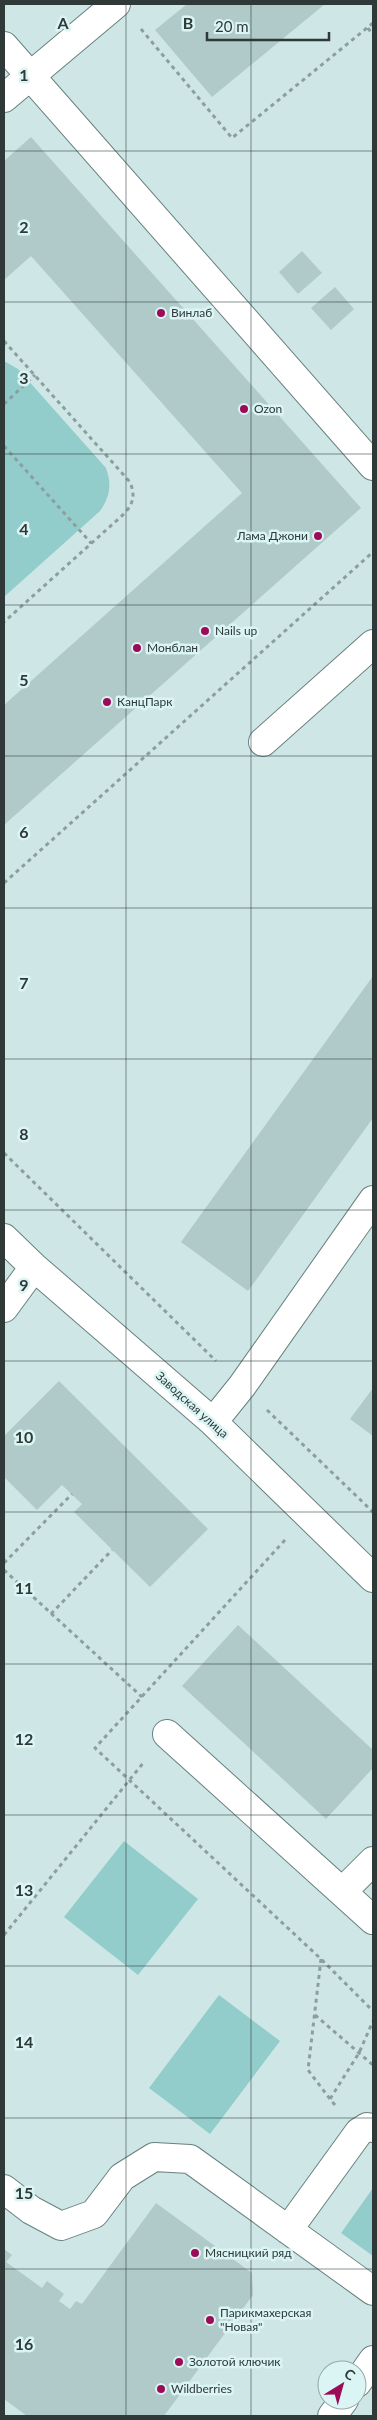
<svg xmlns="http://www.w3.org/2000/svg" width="377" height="2420" viewBox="0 0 377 2420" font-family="Lato,sans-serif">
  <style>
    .green { fill: #92cdcb }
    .building { fill: #b0cac9 }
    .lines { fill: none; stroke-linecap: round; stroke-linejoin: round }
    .minor-casing { stroke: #68807f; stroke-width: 30 }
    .path { stroke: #8c9f9e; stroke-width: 3; stroke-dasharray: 4 4; stroke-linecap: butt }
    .minor { stroke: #fff; stroke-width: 28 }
    .grid { fill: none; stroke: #2e3938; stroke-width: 1; stroke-opacity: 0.55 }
    .poi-dot { fill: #9c0a58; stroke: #dbf5f4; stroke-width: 2 }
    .labels { text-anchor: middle; stroke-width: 5; stroke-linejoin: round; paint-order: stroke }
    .poi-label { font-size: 12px; fill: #2e3938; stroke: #dbf5f4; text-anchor: start }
    .street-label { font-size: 12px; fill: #2e3938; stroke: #dbf5f4 }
    .grid-label { font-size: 16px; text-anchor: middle; font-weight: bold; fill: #2e3938; stroke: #dbf5f4; stroke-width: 5; stroke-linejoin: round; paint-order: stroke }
  </style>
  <rect width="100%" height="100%" fill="#cee7e6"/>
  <path class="green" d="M4,361L18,369L106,468C112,484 110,497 100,511L4,597Z
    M124,1841L198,1899L138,1975L64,1917Z
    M219,1995L280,2041L210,2134L149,2088Z
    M373,2188V2256L341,2233Z"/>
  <path class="building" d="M187,4H325L212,97L155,30Z
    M31,137L361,508L4,825V705L242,493L31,256L4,280V161Z
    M302,251L322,273L298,294L279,272Z
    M335,287L354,309L331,330L311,308Z
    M373,976V1118L248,1291L181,1242Z
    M59,1381L208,1529L150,1587L74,1512L82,1504L62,1485L37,1510L4,1477V1436Z
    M373,1388V1436L350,1419Z
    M238,1625L373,1750V1768L326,1819L182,1686Z
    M156,2203L252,2273L253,2295L164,2416H27L4,2399V2249L12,2255L6,2262L42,2288L47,2281L64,2294L59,2301L70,2309L76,2301L82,2304Z"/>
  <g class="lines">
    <defs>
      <path id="minor" d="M4,46L373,466
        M4,98L116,4
        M263,742L373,644
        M4,1238L34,1267L213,1422L373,1578
        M4,1308L34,1267
        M213,1422L242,1386L373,1200
        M167,1734L342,1892
        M373,1861L342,1892L373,1920
        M4,2189L31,2210L61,2226L94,2214L122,2177L154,2157L190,2159L373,2291
        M288,2230L359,2132L367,2127L373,2128
        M357,2383L373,2360
        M332,2416L344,2400"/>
    </defs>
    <use href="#minor" class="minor-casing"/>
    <path class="path" d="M368,28L373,35
      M141,29L232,138L373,23
      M4,341L130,482C135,495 134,502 125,513L4,622
      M4,404L35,375
      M4,446L91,543
      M4,883L373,552
      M4,1153L216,1361
      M267,1410L373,1512
      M285,1540L95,1748L321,1959L373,2011
      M4,1563L72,1494
      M4,1570L142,1697
      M51,1614L112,1550
      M4,1935L144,1762
      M321,1959L308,2070L330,2099
      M315,2015L373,2065
      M335,2105L330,2099L359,2053L373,2021"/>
    <use href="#minor" class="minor"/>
  </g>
  <path class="grid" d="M126,4V2416M251,4V2416M4,151H373M4,302H373M4,454H373M4,605H373M4,756H373M4,908H373M4,1059H373M4,1210H373M4,1361H373M4,1512H373M4,1664H373M4,1815H373M4,1966H373M4,2118H373M4,2269H373"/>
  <g class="poi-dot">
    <circle cx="161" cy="313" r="5"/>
    <circle cx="244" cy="409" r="5"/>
    <circle cx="318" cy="536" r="5"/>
    <circle cx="205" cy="631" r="5"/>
    <circle cx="137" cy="648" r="5"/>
    <circle cx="107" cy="702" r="5"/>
    <circle cx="195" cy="2253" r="5"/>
    <circle cx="210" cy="2320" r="5"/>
    <circle cx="179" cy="2362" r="5"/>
    <circle cx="161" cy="2389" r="5"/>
  </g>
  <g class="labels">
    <g class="poi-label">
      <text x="171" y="317">Винлаб</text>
      <text x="254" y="413">Ozon</text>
      <text x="308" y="540" text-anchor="end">Лама Джони</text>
      <text x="215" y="635">Nails up</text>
      <text x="147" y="652">Монблан</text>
      <text x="117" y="706">КанцПарк</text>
      <text x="205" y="2257">Мясницкий ряд</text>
      <text x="220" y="2317">Парикмахерская<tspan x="220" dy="14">"Новая"</tspan></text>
      <text x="189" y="2366">Золотой ключик</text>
      <text x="171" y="2393">Wildberries</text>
    </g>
    <g class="street-label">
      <text transform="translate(192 1405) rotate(42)" y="4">Заводская улица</text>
    </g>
  </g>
  <g class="grid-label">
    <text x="63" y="29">A</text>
    <text x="188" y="29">B</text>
    <text x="24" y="81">1</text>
    <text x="24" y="233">2</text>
    <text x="24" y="384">3</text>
    <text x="24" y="535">4</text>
    <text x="24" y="686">5</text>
    <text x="24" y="838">6</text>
    <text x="24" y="989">7</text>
    <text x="24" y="1140">8</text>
    <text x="24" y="1291">9</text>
    <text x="24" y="1443">10</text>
    <text x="24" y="1594">11</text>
    <text x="24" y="1745">12</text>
    <text x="24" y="1896">13</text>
    <text x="24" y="2048">14</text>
    <text x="24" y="2199">15</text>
    <text x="24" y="2350">16</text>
  </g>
  <rect width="377" height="2420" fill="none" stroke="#2e3938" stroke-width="10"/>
  <g transform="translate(342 2385) rotate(37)"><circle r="24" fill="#dbf5f4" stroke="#96aaa9"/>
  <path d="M0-4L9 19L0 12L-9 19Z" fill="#9c0a58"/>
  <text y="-8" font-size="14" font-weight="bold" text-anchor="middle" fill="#2e3938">С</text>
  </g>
  <path d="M207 32v8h122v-8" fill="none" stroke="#2e3938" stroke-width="2.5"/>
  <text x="215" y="32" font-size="15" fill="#2e3938" stroke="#dbf5f4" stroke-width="4" paint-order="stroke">20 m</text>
</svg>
